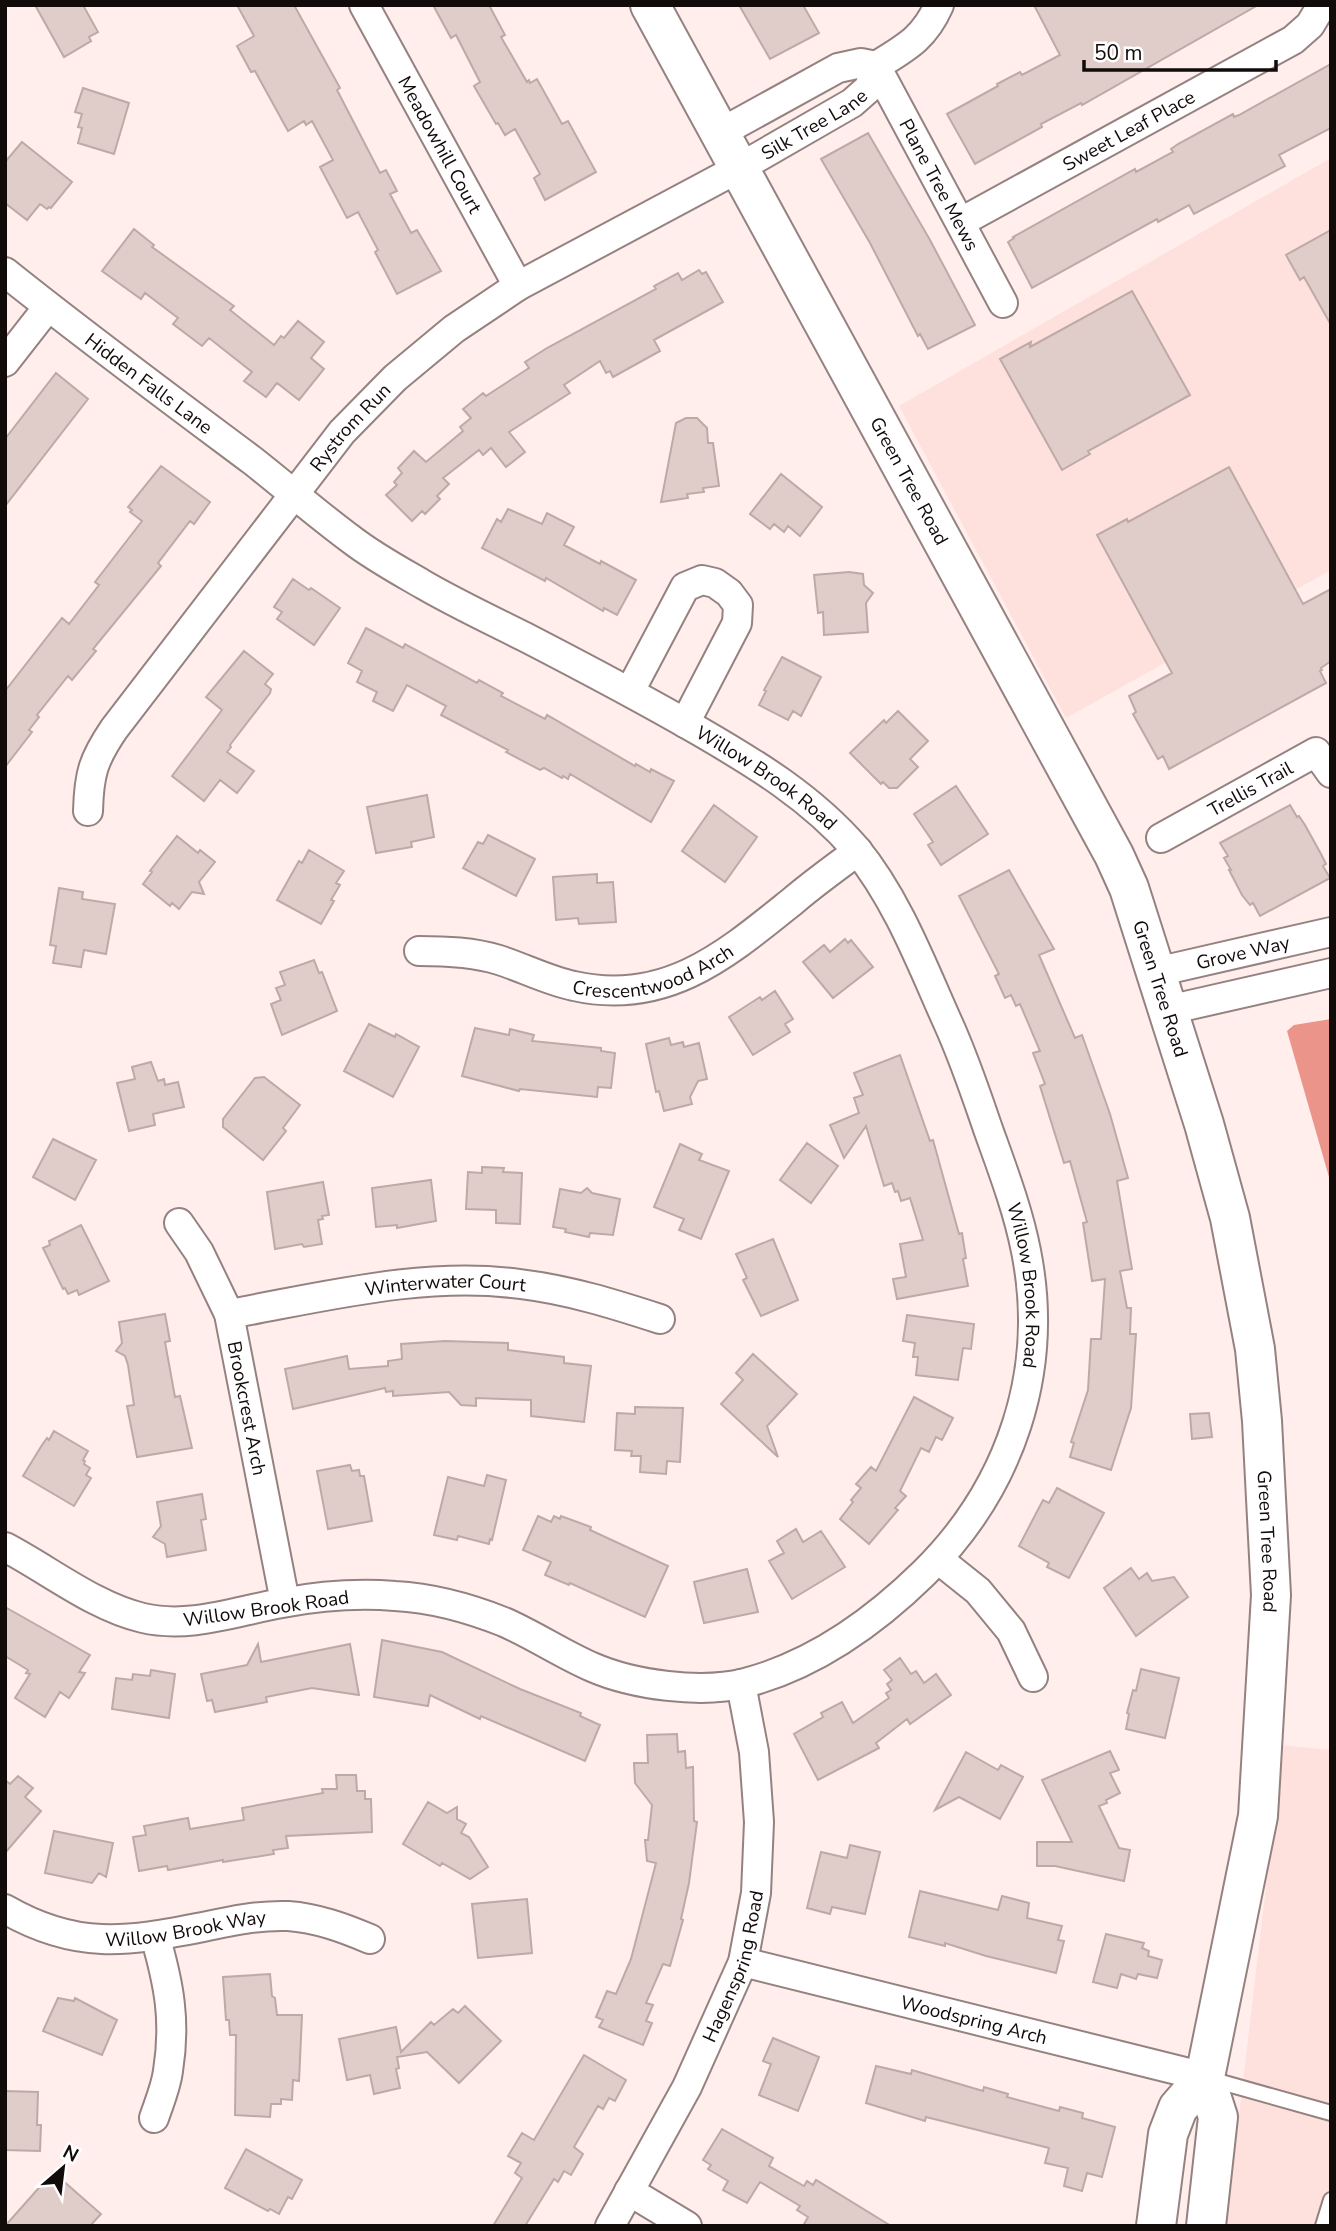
<svg xmlns="http://www.w3.org/2000/svg" width="1336" height="2231" viewBox="0 0 1336 2231" font-family="'Nunito Sans',sans-serif">
  <style>
    .built { fill: #fee1dd }
    .water { fill: #ea948a }
    .building { fill: #e0ccc9; stroke: #bdaaa7; stroke-width: 2 }
    .lines { fill: none; stroke-linecap: round; stroke-linejoin: round }
    .lane-casing { stroke: #958280; stroke-width: 18 }
    .street-casing { stroke: #958280; stroke-width: 32 }
    .secondary-casing { stroke: #958280; stroke-width: 42 }
    .lane { stroke: #fff; stroke-width: 14 }
    .street { stroke: #fff; stroke-width: 28 }
    .secondary { stroke: #fff; stroke-width: 38 }
    .labels { text-anchor: middle; stroke-width: 5; stroke-linejoin: round; paint-order: stroke }
    .street-label { font-size: 19px; fill: #110b0a; stroke: #fff }
  </style>
  <rect width="100%" height="100%" fill="#ffeeec"/>
  <path class="built" d="M1331,158V570L1066,718L899,406Z
    M1280,1745L1331,1750V2226H1226L1268,1870Z"/>
  <path class="water" d="M1331,1019V1184L1287,1031L1294,1025Z"/>
  <path class="building" d="M35,5H83L98,32L89,37L91,41L64,57Z
    M237,5H294L340,88L337,90L380,173L386,170L397,191L390,194L411,233L417,230L441,271L397,294L375,252L378,250L358,212L347,218L320,167L333,160L312,121L306,125L304,121L288,131L255,71L251,72L237,46L254,36Z
    M433,5H489L505,35L501,37L527,82L529,80L530,83L537,79L562,124L568,121L596,172L545,200L534,178L540,174L515,129L505,135L498,123L496,124L474,86L480,82L456,35L451,38Z
    M739,5H803L819,33L770,59Z
    M1034,5H1258L1082,105L1081,103L1041,124L1042,127L975,164L947,114L998,86L997,84L1020,72L1022,75L1060,55Z
    M1331,64V128L1279,155L1285,166L1194,214L1189,205L1158,222L1157,219L1032,288L1008,242L1014,238L1013,237L1135,169L1136,172L1173,152L1171,149L1178,144L1233,114L1234,117L1239,115Z
    M83,88L129,103L114,154L78,143L82,128L78,127L82,114L75,112Z
    M868,133L930,240L975,325L928,349L920,334L918,336L870,243L821,159Z
    M22,142L72,182L51,208L49,207L47,209L40,204L27,220L5,203V162Z
    M134,229L154,245L152,247L234,306L230,310L274,345L281,336L284,338L298,321L324,342L311,358L324,369L299,400L277,383L266,397L244,381L252,372L209,338L202,346L173,324L178,318L145,293L141,299L102,271Z
    M1331,230V325L1304,277L1300,280L1286,255Z
    M699,270L702,274L706,272L723,302L654,340L660,351L613,377L610,371L606,373L600,361L564,385L570,393L509,432L525,452L506,467L491,448L483,455L479,450L443,478L449,484L437,496L440,499L425,514L422,511L412,521L386,495L397,485L394,482L402,473L398,468L414,451L426,462L463,431L460,427L471,418L463,409L483,393L486,396L529,368L525,362L547,348L656,289L654,286L678,273L682,280Z
    M1132,291L1190,395L1088,451L1090,454L1062,470L1000,359L1031,342L1030,347Z
    M56,373L88,399L5,506V439Z
    M686,418H697L707,428L708,443H713L719,486L703,488L704,492L687,494L688,498L661,502L676,423Z
    M161,466L210,502L194,524L190,521L158,563L161,566L93,649L96,651L72,680L68,676L37,715L39,717L29,730L32,732L5,767V691L62,618L69,624L99,585L95,582L142,521L130,512L132,510L128,507Z
    M1229,467L1303,604L1331,589V661L1321,668L1322,670L1320,671L1326,683L1169,769L1163,756L1158,759L1133,714L1136,712L1129,696L1172,673L1097,535L1127,519L1128,522Z
    M781,474L822,507L800,536L788,526L784,532L774,524L770,529L750,514Z
    M508,509L542,524L547,513L574,527L564,545L600,564L601,561L636,580L617,615L604,608L603,611L546,578L545,581L482,548L497,519L501,522Z
    M849,572L863,574L864,585L873,593L866,603L868,632L824,635L823,612L818,613L814,575Z
    M293,579L309,590L311,588L340,608L314,645L277,619L282,612L274,607Z
    M366,628L403,648L405,644L477,683L479,680L503,693L501,696L545,719L547,715L635,766L636,764L650,772L651,769L674,781L651,822L570,774L568,779L563,776L562,778L544,768L540,770L506,752L508,750L441,715L446,706L407,685L393,711L373,701L377,692L357,682L362,671L348,663Z
    M244,651L273,674L265,684L271,689L270,693L230,745L231,747L227,752L254,771L237,793L220,780L204,801L172,776L222,710L206,697Z
    M782,657L821,677L801,716L793,711L788,720L759,705L766,691L764,690Z
    M898,711L928,741L910,759L918,767L897,788H889L883,782L881,784L850,753L884,720L886,723Z
    M956,786L988,834L941,865L928,845L933,842L914,814Z
    M427,795L434,837L411,842L412,847L376,853L367,807Z
    M714,805L757,837L725,882L682,851Z
    M1290,805L1297,817L1299,816L1305,825L1321,854L1326,864L1323,866L1330,878L1260,916L1253,903L1250,905L1242,895L1229,870H1231L1224,858L1228,856L1220,843Z
    M488,835L535,859L516,896L463,868L478,842L483,844Z
    M177,836L198,853L200,850L215,862L199,882L204,894L192,892L179,909L172,903L170,906L143,884L152,872L150,871Z
    M309,850L344,871L336,883L340,885L331,900L334,901L321,924L277,900L299,861L302,863Z
    M1009,870L1054,949L1039,955L1075,1038L1082,1035L1110,1114L1128,1178L1117,1181L1132,1269L1120,1271L1127,1308H1131L1130,1334H1136L1131,1408L1111,1470L1070,1457L1074,1443L1071,1442L1088,1390L1091,1339H1101L1105,1279L1092,1281L1083,1223L1087,1222L1070,1161L1064,1163L1040,1086L1045,1084L1033,1053L1040,1051L1020,1004L1016,1006L1011,995L1005,998L995,976L999,974L959,896Z
    M597,874V883L613,882L616,922L579,924L578,918L556,920L553,877Z
    M59,888L83,892L82,899L115,904L106,954L84,950L81,967L53,963L56,946L50,945Z
    M845,939L848,943L851,940L873,967L833,998L803,962L824,945L830,952Z
    M314,960L319,973L322,972L337,1011L282,1035L271,1004L281,1000L276,988L285,985L280,972Z
    M775,991L793,1019L785,1024L790,1032L753,1055L729,1017L760,997L762,1000Z
    M369,1024L395,1037L396,1034L419,1047L393,1097L344,1071Z
    M475,1028L509,1035L510,1029L534,1035L532,1041L601,1048V1051L615,1053L611,1088L598,1087L597,1097L520,1089L519,1091L462,1076Z
    M669,1038L671,1045L683,1042L684,1047L699,1043L707,1079L698,1081L690,1097L692,1104L664,1111L659,1091L656,1092L646,1044Z
    M900,1055L930,1141L933,1140L959,1234L962,1233L966,1258L963,1259L968,1286L897,1299L893,1279L906,1277L900,1244L923,1240L910,1198L901,1201L898,1191L895,1192L892,1183L884,1186L866,1126L844,1158L830,1125L859,1113L854,1098L863,1095L854,1073Z
    M151,1062L158,1081L164,1079L165,1085L178,1082L184,1107L153,1114L155,1125L129,1131L117,1083L135,1079L132,1067Z
    M264,1077L300,1105L283,1128L286,1131L263,1160L223,1127V1119L255,1078Z
    M53,1139L96,1160L75,1200L33,1177Z
    M807,1143L838,1166L811,1203L780,1180Z
    M680,1144L702,1154L699,1160L729,1171L701,1239L679,1230L684,1219L654,1207Z
    M482,1167L504,1168L503,1172L522,1173L520,1224L496,1223V1210L466,1209L468,1172L482,1173Z
    M431,1180L436,1221L397,1228V1225L376,1227L372,1188Z
    M323,1182L329,1215L322,1216L323,1219L318,1220L322,1244L304,1247L302,1244L275,1249L267,1192Z
    M587,1188L592,1193L620,1199L613,1235L590,1233L589,1237L565,1232L566,1229L553,1227L560,1189L581,1193Z
    M81,1225L109,1281L79,1295L77,1290L68,1294L65,1288L63,1289L43,1248L50,1245L49,1241Z
    M773,1239L798,1300L761,1316L743,1280L747,1278L736,1254Z
    M165,1314L170,1341L165,1342L175,1397L180,1396L192,1448L137,1457L127,1406L134,1405L128,1365L125,1356L116,1351L122,1343L119,1322Z
    M907,1315L974,1324L971,1349L963,1348L958,1380L916,1375L918,1357H913L915,1343L903,1341Z
    M445,1341L508,1343V1350L564,1357V1363L591,1366L584,1422L531,1416V1400L476,1398V1406L461,1405L449,1392L393,1396V1391L386,1392L385,1388L293,1409L285,1369L347,1356L349,1369L388,1366V1361L402,1359L401,1344Z
    M753,1354L797,1394L767,1426L778,1457L721,1404L743,1380L736,1373Z
    M914,1397L953,1418L942,1440L936,1437L929,1452L921,1448L900,1491L906,1496L895,1508L898,1510L869,1544L840,1519L853,1502L851,1500L861,1488L856,1484L871,1467L876,1471Z
    M635,1407L683,1408L680,1462L667,1461L666,1474L640,1472L641,1456H631L632,1451L615,1450L617,1413L635,1414Z
    M1209,1413L1212,1437L1192,1439L1190,1414Z
    M54,1431L88,1451L83,1460L85,1461L84,1464L90,1468L86,1475L91,1478L74,1506L23,1476L42,1445L47,1438L49,1440Z
    M350,1465L352,1471L359,1470L360,1476H364L372,1521L328,1529L317,1471Z
    M487,1475L506,1480L492,1540L490,1539L489,1544L458,1536L457,1540L434,1535L448,1477L484,1486Z
    M1057,1488L1104,1513L1069,1578L1047,1567L1049,1563L1019,1546L1043,1500L1049,1503Z
    M202,1494L206,1519L201,1520L206,1550L167,1557L165,1544L153,1537L161,1526L157,1502Z
    M538,1516L551,1522L554,1516L560,1519L561,1516L591,1527L590,1530L668,1566L645,1617L570,1583L569,1585L545,1575L551,1562L523,1550Z
    M796,1529L803,1542L821,1531L845,1567L792,1599L769,1561L784,1553L777,1541Z
    M1131,1568L1139,1579L1147,1573L1152,1581L1174,1577L1188,1597L1136,1636L1104,1588Z
    M747,1569L758,1612L704,1623L694,1582Z
    M5,1607L90,1655L79,1672L85,1673L69,1698L60,1692L45,1717L15,1698L30,1674L26,1673L28,1670L5,1656Z
    M382,1640L442,1652L520,1689L581,1713L580,1716L600,1725L585,1761L481,1716L480,1719L430,1695L428,1706L374,1697Z
    M258,1644L261,1662L350,1644L359,1695L312,1688L266,1697L267,1702L215,1712L212,1700L207,1701L201,1674L247,1665Z
    M900,1658L911,1674L916,1671L924,1683L936,1674L951,1695L910,1724L907,1719L876,1743L879,1748L818,1780L794,1734L823,1717L821,1713L842,1702L853,1723L889,1698L886,1693L891,1690L887,1684L892,1680L884,1670Z
    M1141,1669L1179,1678L1165,1738L1126,1729L1129,1714L1127,1713L1133,1690L1136,1691Z
    M151,1670L175,1674L169,1718L112,1709L116,1678L132,1680L133,1674L150,1676Z
    M677,1734L678,1752L685,1751L686,1768L693,1767L694,1821L697,1822L689,1883L681,1919L683,1920L670,1966L663,1964L646,2003L653,2005L646,2021L652,2023L643,2045L599,2027L603,2020L596,2017L607,1991L616,1994L631,1959L656,1863L647,1861L645,1840H648L652,1805L635,1783L634,1763H648L647,1735Z
    M1110,1751L1119,1770L1110,1773L1120,1793L1106,1800L1107,1803L1099,1806L1119,1848L1130,1850L1124,1881L1055,1866H1037V1842H1072L1042,1780Z
    M966,1752L998,1770L1001,1765L1023,1777L1000,1819L959,1797L935,1810Z
    M336,1775H356L357,1791H365V1799H371L372,1832L286,1836L288,1848L273,1850L274,1854L223,1862V1860L168,1870L167,1866L139,1871L133,1837L146,1835L144,1826L188,1818L190,1829L244,1820L242,1808L323,1793L322,1789H337Z
    M18,1776L33,1788L25,1797L41,1811L5,1853V1780L10,1784Z
    M428,1802L447,1813L457,1807V1819L466,1824L461,1833L469,1837L488,1867L470,1879L442,1863L440,1866L403,1844Z
    M54,1831L113,1843L106,1877L99,1873L92,1883L45,1873Z
    M850,1845L880,1852L865,1914L832,1907L830,1914L807,1908L821,1852L847,1858Z
    M920,1891L998,1910L1002,1896L1029,1903L1027,1918L1062,1926L1058,1940L1064,1941L1056,1973L986,1956L945,1943V1946L909,1937Z
    M527,1899L532,1953L478,1958L472,1904Z
    M1106,1934L1144,1943L1142,1948L1149,1951L1148,1956L1162,1960L1157,1978L1138,1974L1136,1979L1121,1974L1117,1988L1093,1982Z
    M270,1974L272,1996L275,1998L277,2015H302L299,2081L293,2080L292,2100L281,2099V2104H271L270,2117L235,2115L236,2035H230L229,2020H226L223,1977Z
    M58,1998L74,2001L75,1998L117,2020L102,2055L43,2031Z
    M465,2006L501,2041L459,2083L427,2052L397,2057L399,2068L396,2069L400,2088L374,2094L370,2075L347,2080L339,2039L396,2027L401,2052L431,2022L434,2025L453,2009L458,2013Z
    M773,2038L819,2057L798,2111L759,2095L771,2064L763,2061Z
    M584,2055L626,2080L615,2101L609,2098L603,2109L598,2106L574,2147L583,2154L571,2175L564,2171L558,2182L554,2179L525,2226H493L522,2178L515,2173L521,2163L508,2156L522,2133L534,2140Z
    M876,2066L911,2074L912,2070L983,2091L984,2087L1008,2094L1007,2097L1059,2111L1060,2107L1083,2113L1082,2118L1115,2127L1102,2177L1087,2173L1082,2191L1064,2186L1068,2168L1045,2163L1049,2148L926,2117L925,2121L866,2103Z
    M5,2091L38,2092L37,2125H41L40,2151L5,2150Z
    M722,2129L773,2158L769,2166L804,2186L807,2181L813,2185L816,2180L891,2226H803L808,2217L797,2210L800,2206L760,2182L747,2203L723,2190L728,2181L708,2169L711,2165L703,2160Z
    M246,2149L302,2180L292,2199L288,2197L279,2214L270,2209L268,2211L225,2188Z
    M53,2172L101,2214L90,2226H5Z"/>
  <g class="lines">
    <defs>
      <path id="lane" d="M1210,2079L1331,2113
        M1323,2226L1331,2200"/>
      <g id="street">
        <path id="s1" d="M364,5L518,286"/>
        <path id="s2" d="M939,5C924,39 905,48 876,66L1003,303"/>
        <path id="s3" d="M961,222L1293,40L1310,25L1322,5"/>
        <path id="s4" d="M5,272C86,337 170,399 253,461C286,487 318,515 352,540C374,557 400,571 424,585C457,604 491,620 525,637C583,667 642,698 699,731C756,764 812,798 856,849C897,899 922,965 948,1023C964,1058 976,1094 988,1129C1002,1168 1018,1210 1026,1251C1050,1371 1011,1487 924,1573C874,1622 814,1665 745,1683C701,1694 633,1685 592,1667C562,1654 534,1635 504,1622C469,1608 432,1598 395,1596C357,1593 319,1596 282,1603C236,1611 190,1629 143,1618C95,1607 49,1570 5,1547"/>
        <path d="M5,362L48,307"/>
        <path d="M630,691L685,587L702,580L715,583L729,593L738,605L737,623L685,723"/>
        <path id="s5" d="M88,811C89,774 93,760 114,729L342,432L395,378L454,329L518,286L739,168L852,103L869,88L876,66L861,63L838,68L720,133"/>
        <path id="s6" d="M1161,838L1316,752L1331,773"/>
        <path id="s7" d="M419,951C446,951 473,952 499,960C524,968 549,981 574,986C667,1007 728,953 794,900C814,883 836,867 858,851"/>
        <path id="s8" d="M1156,972L1331,932"/>
        <path d="M1168,1010L1331,973"/>
        <path id="s9" d="M179,1223L199,1252L229,1314L285,1602"/>
        <path id="s10" d="M229,1314C324,1297 424,1271 520,1284C569,1290 614,1304 660,1319"/>
        <path d="M938,1559L978,1591L1011,1631L1033,1677"/>
        <path id="s11" d="M5,1909C76,1950 126,1942 203,1927C231,1921 259,1915 288,1916C317,1918 344,1928 370,1939"/>
        <path id="s12" d="M743,1962L1205,2077"/>
        <path d="M154,2118C159,2103 166,2087 168,2071C176,2021 169,1984 155,1936"/>
        <path d="M629,2191L687,2226"/>
        <path id="s13" d="M610,2226L687,2087L743,1962L756,1893L759,1822L754,1752L741,1684"/>
      </g>
      <g id="secondary">
        <path id="s14" d="M650,5L1114,855L1129,888L1204,1124L1230,1218L1255,1349L1262,1421L1271,1595L1258,1816L1205,2077L1218,2117L1206,2226"/>
        <path d="M1156,2226L1168,2134L1178,2108L1205,2077"/>
      </g>
    </defs>
    <use href="#lane" class="lane-casing"/>
    <use href="#street" class="street-casing"/>
    <use href="#secondary" class="secondary-casing"/>
    <use href="#lane" class="lane"/>
    <use href="#street" class="street"/>
    <use href="#secondary" class="secondary"/>
  </g>
  <g class="labels">
    <g class="street-label">
      <text dy="7" stroke="none"><textPath href="#s5" startOffset="1029">Silk Tree Lane</textPath></text>
      <text dy="7" stroke="none"><textPath href="#s3" startOffset="191">Sweet Leaf Place</textPath></text>
      <text dy="7" stroke="none"><textPath href="#s1" startOffset="159">Meadowhill Court</textPath></text>
      <text dy="7" stroke="none"><textPath href="#s2" startOffset="224">Plane Tree Mews</textPath></text>
      <text dy="7" stroke="none"><textPath href="#s4" startOffset="182">Hidden Falls Lane</textPath></text>
      <text dy="7" stroke="none"><textPath href="#s5" startOffset="471">Rystrom Run</textPath></text>
      <text dy="7" stroke="none"><textPath href="#s14" startOffset="542">Green Tree Road</textPath></text>
      <text dy="7" stroke="none"><textPath href="#s4" startOffset="917">Willow Brook Road</textPath></text>
      <text dy="7" stroke="none"><textPath href="#s6" startOffset="102">Trellis Trail</textPath></text>
      <text dy="7" stroke="none"><textPath href="#s8" startOffset="89">Grove Way</textPath></text>
      <text dy="7" stroke="none"><textPath href="#s7" startOffset="243">Crescentwood Arch</textPath></text>
      <text dy="7" stroke="none"><textPath href="#s14" startOffset="1110">Green Tree Road</textPath></text>
      <text dy="7" stroke="none"><textPath href="#s4" startOffset="1505">Willow Brook Road</textPath></text>
      <text dy="7" stroke="none"><textPath href="#s10" startOffset="219">Winterwater Court</textPath></text>
      <text dy="7" stroke="none"><textPath href="#s9" startOffset="200">Brookcrest Arch</textPath></text>
      <text dy="7" stroke="none"><textPath href="#s14" startOffset="1676">Green Tree Road</textPath></text>
      <text transform="translate(266 1608) rotate(-8)" y="7">Willow Brook Road</text>
      <text dy="7" stroke="none"><textPath href="#s11" startOffset="187">Willow Brook Way</textPath></text>
      <text dy="7" stroke="none"><textPath href="#s13" startOffset="289">Hagenspring Road</textPath></text>
      <text dy="7" stroke="none"><textPath href="#s12" startOffset="238">Woodspring Arch</textPath></text>
    </g>
  </g>
  <rect width="1336" height="2231" fill="none" stroke="#110b0a" stroke-width="14"/>
  <g transform="translate(63 2168) rotate(28)" stroke="#ffffff" stroke-width="5" paint-order="stroke">
  <path d="M0-5L12 26L0 18L-12 26Z" fill="#110b0a"/>
  <text y="-10" font-size="19" font-weight="bold" text-anchor="middle" fill="#110b0a">N</text>
  </g>
  <path d="M1084 60v10h192v-10" fill="none" stroke="#110b0a" stroke-width="3.5"/>
  <text x="1094" y="60" font-size="21" fill="#110b0a" stroke="#ffffff" stroke-width="5" paint-order="stroke">50 m</text>
</svg>
